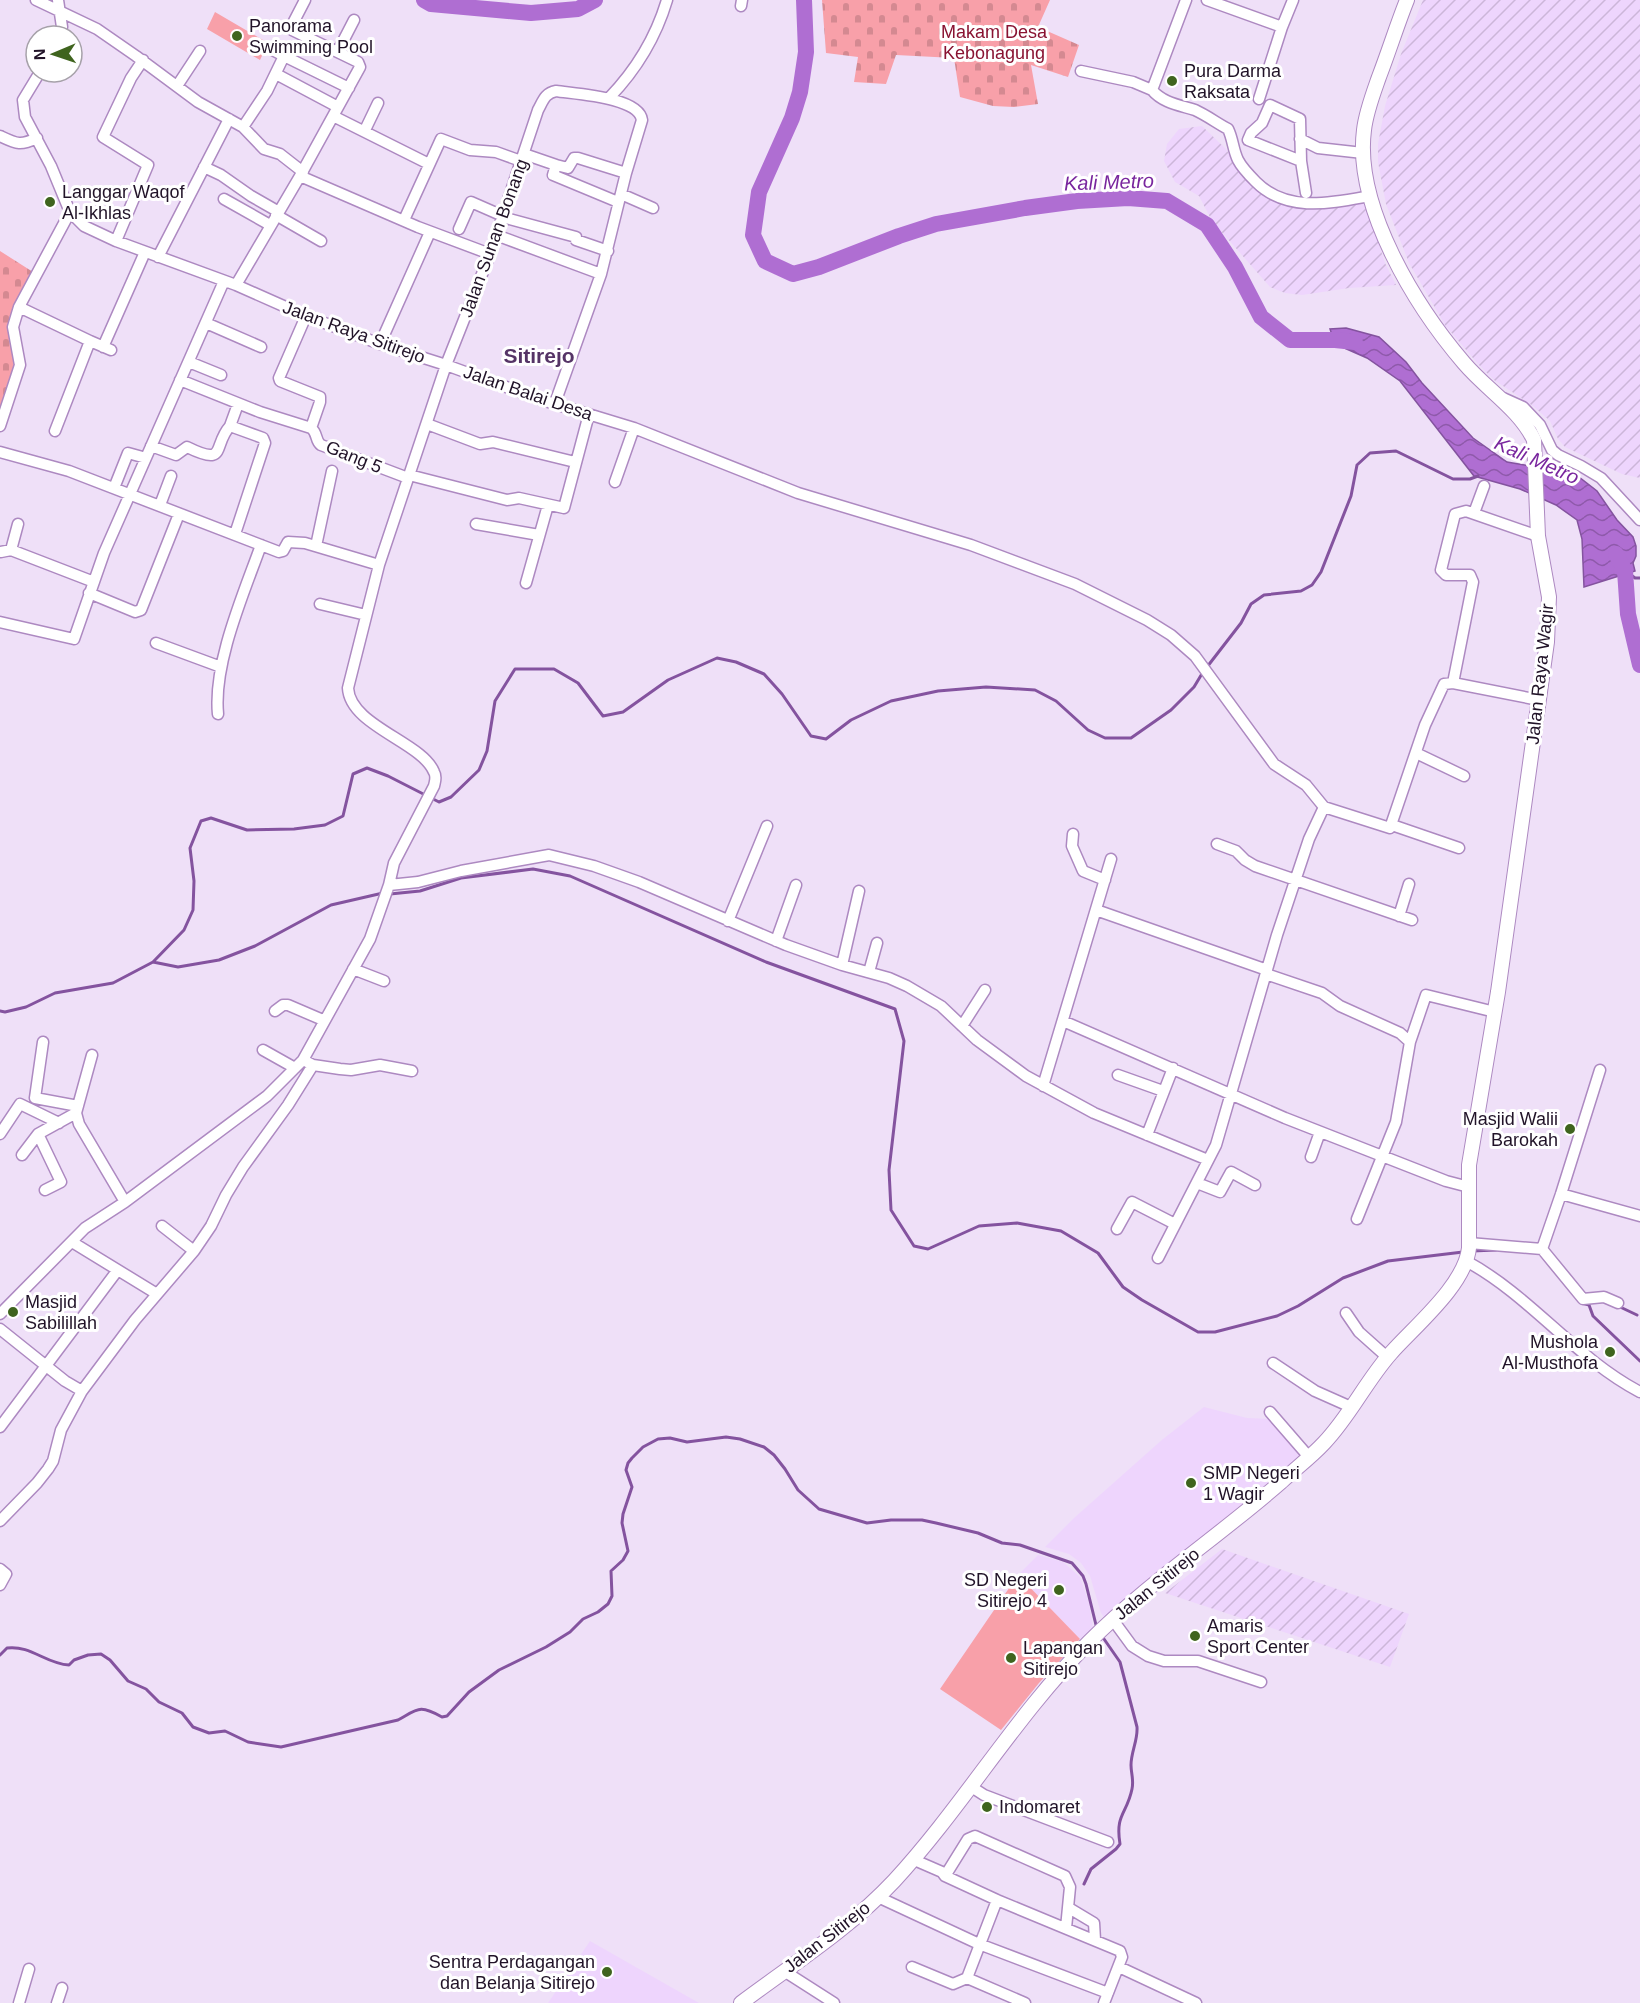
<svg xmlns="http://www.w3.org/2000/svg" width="1640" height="2003" viewBox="0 0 1640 2003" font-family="Helvetica,sans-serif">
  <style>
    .built { fill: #eed5fd }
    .industrial { fill: url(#industrial-furrows) }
    .green { fill: #f8a0a9 }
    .cemetery { fill: url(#cemetery-stones) }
    .water { fill: url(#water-waves); stroke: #84539f; stroke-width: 1.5 }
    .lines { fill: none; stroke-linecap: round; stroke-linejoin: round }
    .stream { stroke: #84539f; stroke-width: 3 }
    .river { stroke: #af6ed2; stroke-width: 16 }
    .minor-casing { stroke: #ad89c1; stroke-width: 13 }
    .secondary-casing { stroke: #ad89c1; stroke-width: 16 }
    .minor { stroke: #fff; stroke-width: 10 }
    .secondary { stroke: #fff; stroke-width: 14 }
    .poi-dot { fill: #3f641e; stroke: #fff; stroke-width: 2 }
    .labels { text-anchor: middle; stroke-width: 6; stroke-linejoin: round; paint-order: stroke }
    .poi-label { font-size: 18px; fill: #211328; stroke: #fff; text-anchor: start }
    .park-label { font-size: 18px; fill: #891332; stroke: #fff }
    .street-label { font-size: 18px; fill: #211328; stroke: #fff }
    .water-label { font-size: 20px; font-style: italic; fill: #79269e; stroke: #fff }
    .quarter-label { font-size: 21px; font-weight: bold; fill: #553466; stroke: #fff }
  </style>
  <defs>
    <pattern id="industrial-furrows" width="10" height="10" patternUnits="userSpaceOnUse" patternTransform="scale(1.5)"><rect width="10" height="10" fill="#eed5fd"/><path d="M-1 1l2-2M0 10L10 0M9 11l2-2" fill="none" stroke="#ccb6d9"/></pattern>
    <pattern id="cemetery-stones" width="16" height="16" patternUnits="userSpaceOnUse" patternTransform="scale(1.5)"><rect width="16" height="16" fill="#f8a0a9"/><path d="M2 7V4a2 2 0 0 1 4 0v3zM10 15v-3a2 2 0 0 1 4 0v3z" fill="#d48991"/></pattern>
    <pattern id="water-waves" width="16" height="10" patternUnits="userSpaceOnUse" patternTransform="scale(1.5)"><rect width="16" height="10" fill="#af6ed2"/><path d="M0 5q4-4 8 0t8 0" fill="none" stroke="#8e59aa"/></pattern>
  </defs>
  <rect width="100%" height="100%" fill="#efe0f8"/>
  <path class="built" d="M1204,1407L1247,1418L1272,1419L1303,1454L1104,1617L1101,1613L1090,1576L1081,1563L1069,1554L1045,1547L1074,1518L1163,1439Z
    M1038,1555L1063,1562L1080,1577L1089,1603L1093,1628L1080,1639L1018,1575Z
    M590,1941L699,2003H548Z"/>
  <path class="industrial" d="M1423,0H1640V478L1622,474L1565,447L1558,439L1550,421L1533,406L1494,380L1478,364L1445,325L1409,263L1386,204L1378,162V144L1385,106L1401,54Z
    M1202,126L1226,149L1246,181L1276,198L1364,199L1385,263L1396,285L1349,288L1302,295L1285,293L1270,287L1212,221L1199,196L1175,182L1164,161L1167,144L1179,129Z
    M1222,1549L1409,1614L1390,1667L1165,1593Z"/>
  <path class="green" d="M215,12L268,43L260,60L207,29Z
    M1018,1575L1080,1639L1039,1683L1001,1730L940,1689Z"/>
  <path class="cemetery" d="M822,0H1050L1038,27L1079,45L1068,77L1031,65L1038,104L1014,107L993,106L960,97L954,58L896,55L886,84L854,82L858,57L826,53Z
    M0,251L33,272L9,318L17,359L0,422Z"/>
  <path class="water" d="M1346,328L1379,337L1406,362L1422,383L1473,438L1507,462L1575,474L1597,491L1617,520L1633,537L1636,546V556L1633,563L1635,571L1584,587L1582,539L1577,520L1556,505L1520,489L1474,476L1400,381L1367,358L1335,344L1330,329Z"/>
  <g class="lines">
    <path class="stream" d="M1627,572L1635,578H1640
      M1207,667L1241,623L1251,604L1264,595L1301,591L1312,585L1321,572L1351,496L1357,465L1370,453L1396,451L1453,479H1470L1478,476
      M390,894L420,891L461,878L533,869L570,876L766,962L895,1009L904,1041L889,1170L891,1210L914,1246L928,1249L979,1226L1017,1223L1061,1231L1098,1253L1123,1287L1142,1300L1198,1332H1215L1277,1316L1298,1306L1343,1278L1388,1261L1463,1252
      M153,962L178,967L219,960L255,946L331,905L383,893
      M0,1011L5,1012L26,1007L55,993L113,983L153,962L184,930L193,910L194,881L190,848L201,821L211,818L247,830L294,829L325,825L343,816L353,774L367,768L388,776L439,802L451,797L479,770L487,751L495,701L515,669H554L578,683L603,716L623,712L668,680L717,658L736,662L764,674L782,694L811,736L826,739L851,720L891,701L938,691L986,687L1035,690L1056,701L1088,730L1105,738H1131L1171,710L1194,687L1203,672
      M1472,1251L1496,1250
      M1582,1303L1589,1305L1593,1316L1640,1361
      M1618,1306L1637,1315
      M0,1655L7,1648C31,1645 46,1664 69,1665L74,1660L88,1655L101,1654L110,1660L128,1681L146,1689L159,1702L182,1713L193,1727L209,1733L225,1731L248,1742L281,1747L398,1720C418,1709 419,1704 442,1717L447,1716L469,1692L499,1670L546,1647L570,1632L583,1619L598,1612L608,1604L612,1596L611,1571L623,1560L628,1551L622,1523L623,1514L632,1487L626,1470L628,1463L632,1458L643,1447L658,1439L670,1438L687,1442L726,1437L740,1439L764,1447L774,1455L785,1469L798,1490L819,1509L867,1523L891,1520H922L936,1523L978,1533L1002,1543L1020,1545L1072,1563L1083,1576L1086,1584L1096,1625
      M1084,1884L1091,1869L1116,1849L1120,1844C1115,1814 1127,1814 1132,1789C1134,1780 1131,1773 1131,1765C1131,1752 1138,1740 1137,1727L1120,1662L1104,1639"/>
    <path class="river" d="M424,0L431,4L531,13L578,9L595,0
      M804,0L806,52L800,92L792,118L759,192L753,235L765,261L793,274L819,267L899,236L936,224L1025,208L1077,201L1128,198L1167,201L1207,225L1235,267L1261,317L1290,340H1335L1355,342
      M1616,554L1625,571L1628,614L1640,665"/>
    <defs>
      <path id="minor" d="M36,0L97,29L136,56L198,102L243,127L264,149L280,154L303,172
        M58,0L62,27L59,36
        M1186,0L1152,90C1163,103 1179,105 1195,110C1206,115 1217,123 1228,129C1233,139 1233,150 1238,160C1242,168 1249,175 1256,182C1287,213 1331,203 1370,196
        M1207,0L1282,27
        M741,6L742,0
        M338,51L354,20
        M284,56L349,88
        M1081,71L1133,82L1152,90
        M276,74L338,107
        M177,86L200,51
        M609,98C636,70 656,37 667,0
        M1259,99L1282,27L1293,0
        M333,116L429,164
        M243,127L267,91L284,56L269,48
        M365,130L378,103
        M0,136C17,144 20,146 37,138
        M1300,139L1318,148L1363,153
        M524,154L556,165L553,175L618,202
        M1301,161L1300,119L1270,105L1262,123L1251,133L1248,140L1301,161L1306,193
        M556,165L568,168L574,158H578L626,173
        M204,167L221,175L251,196L279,212
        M300,176L418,227L490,254
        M621,194L653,208
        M224,199L270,225
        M276,215L321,241
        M502,217L576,237V240L608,251
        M404,220L441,139L470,150L496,152L521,161
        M459,229L471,202L503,216
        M496,235L601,274
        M116,241L148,165L103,137L131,78L143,60
        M158,257L229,119
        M236,285L300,176L360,67L358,62L292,30L291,27L305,0
        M19,307L90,341
        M306,316L279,378L280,381L320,397V402L311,428
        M206,323L261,347
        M380,344L430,232
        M103,347L145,252
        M189,362L221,375
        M180,380L260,412L311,428C318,433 315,441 321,445L408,478
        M1503,398L1523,407L1540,425L1552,450L1558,455L1581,466L1601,478L1640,520
        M555,403L601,274L626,173L642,120C639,97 575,94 556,91C545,93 543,101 538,110L490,254L446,365L542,400L634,428L798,493L971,545L1075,584L1147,620L1171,635L1195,656L1274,764L1306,785L1324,807
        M427,424L480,444L493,442L575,462
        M0,426L20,365L13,327L19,307L70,212
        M55,431L90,341L111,350
        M151,446L176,455L187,447C228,467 212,446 230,426
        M0,452L69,471L279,552L283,551L288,542L305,543L379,565
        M409,475L507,500L519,498L564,508L589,414
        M615,482L634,428
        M114,488L128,453L146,458
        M160,505L171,476
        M1474,513L1484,486
        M476,524L539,535
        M235,534L265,443L263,438L230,426L238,404
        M316,546L332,471
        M11,550L18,524
        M1,552L11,550L94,582
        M526,583L548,505
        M89,593L135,612L141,610L179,514
        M320,604L366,615
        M0,622L74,639L104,553L224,281
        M156,643L221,667
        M1453,683L1473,582L1470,575H1446L1441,570L1455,514L1466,511L1538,536
        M218,714C213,663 244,593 261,545
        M1416,753L1464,776
        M1392,825L1459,848
        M1073,834L1072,846L1083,871L1105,880
        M1217,844L1236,851L1245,860L1255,866L1412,920
        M389,885L418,882L461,871L549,855L594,866L639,882L786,945L842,965L889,978L907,986L941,1006L977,1040L1026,1076L1094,1113L1208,1160
        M1096,910L1267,970
        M1399,916L1409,884
        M728,921L767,826
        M776,941L796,885
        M842,965L859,891
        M353,969L384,981
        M869,972L877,943
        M1266,974L1322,993L1340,1006L1400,1033L1410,1042L1396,1122L1357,1219
        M275,1011L283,1005H288L323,1020
        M1063,1021L1285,1118L1446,1181L1469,1187
        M962,1026L985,990
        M43,1042L35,1098L78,1106
        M1410,1042L1426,995L1495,1012
        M263,1050L295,1068
        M92,1055L76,1113L79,1124L125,1202
        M307,1062L313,1065L340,1069L351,1070L380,1065L412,1071
        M1118,1075L1163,1091
        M1043,1086L1111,859
        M0,1134L20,1104L59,1123
        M1147,1135L1173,1068
        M22,1155L38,1134
        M1311,1157L1320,1132
        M1197,1183L1220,1192L1231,1172L1255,1185
        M45,1190L61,1182L38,1134L76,1113
        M1561,1194L1640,1216
        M162,1226L194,1251
        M1117,1229L1132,1202L1175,1224
        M72,1242L157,1294
        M1469,1243L1542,1249L1583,1299L1604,1297L1618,1303
        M1542,1249L1561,1194L1600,1070
        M1158,1258L1216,1145L1277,935L1309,839L1324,807L1390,828L1425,725L1444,684L1453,683L1539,700
        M1466,1261C1531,1296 1575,1358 1640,1392
        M1346,1313L1359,1332L1387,1357
        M0,1314L85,1228L125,1202L267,1096L303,1060L370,939L389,885L394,863L434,786C435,781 437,777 434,772C422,742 350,726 348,688L379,565L446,365L380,344L306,316L236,285L116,241L84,226L70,212L51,166L25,117L23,100L40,72
        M0,1329L65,1381L82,1391
        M1273,1363L1315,1391L1351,1407
        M1270,1412L1309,1457
        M0,1427L117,1271
        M0,1521L37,1483L48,1469L53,1461L61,1430L82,1391L135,1320L194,1251L211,1226L226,1195L243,1167L288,1105L313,1065
        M0,1569L6,1574L0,1585
        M1113,1620L1132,1646L1148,1656L1164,1661H1198L1261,1682
        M970,1786L984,1795L1108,1842
        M912,1859L942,1872L945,1876L997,1900L1120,1951L1122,1957L1104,2003
        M945,1876L968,1839L975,1836L1065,1876L1070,1887L1066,1928
        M878,1897L979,1944L1108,1993
        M997,1900L967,1978L1025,2003
        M1069,1908L1094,1923L1095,1940
        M912,1967L953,1984L967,1978
        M1119,1967L1196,2003
        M784,1971L834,2003
        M19,2003L29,1969
        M57,2003L62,1988"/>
      <path id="secondary" d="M741,2003C793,1964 849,1929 894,1881C964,1805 1016,1715 1089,1642C1148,1583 1218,1537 1281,1482C1295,1469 1311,1457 1324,1443C1350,1416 1366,1381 1391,1353C1415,1326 1465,1285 1469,1248V1165L1498,992L1547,642L1549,597L1538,536L1534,440C1519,409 1487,390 1464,363C1416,307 1354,207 1364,130C1366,112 1373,94 1379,77C1389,51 1397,25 1407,0"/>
    </defs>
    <use href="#minor" class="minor-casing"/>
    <use href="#secondary" class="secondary-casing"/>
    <use href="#minor" class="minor"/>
    <use href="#secondary" class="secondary"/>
  </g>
  <g class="poi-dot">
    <circle cx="237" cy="36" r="6"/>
    <circle cx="1172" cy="81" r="6"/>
    <circle cx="50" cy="202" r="6"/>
    <circle cx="1570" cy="1129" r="6"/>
    <circle cx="13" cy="1312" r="6"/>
    <circle cx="1610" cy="1352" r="6"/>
    <circle cx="1191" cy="1483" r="6"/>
    <circle cx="1059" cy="1590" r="6"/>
    <circle cx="1195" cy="1636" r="6"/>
    <circle cx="1011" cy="1658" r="6"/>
    <circle cx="987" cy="1807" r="6"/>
    <circle cx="607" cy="1972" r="6"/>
  </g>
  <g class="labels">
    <g class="poi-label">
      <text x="249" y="32">Panorama<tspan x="249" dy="21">Swimming Pool</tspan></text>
      <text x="1184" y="77">Pura Darma<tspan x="1184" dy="21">Raksata</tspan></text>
      <text x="62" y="198">Langgar Waqof<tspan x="62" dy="21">Al-Ikhlas</tspan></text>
      <text x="1558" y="1125" text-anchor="end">Masjid Walii<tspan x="1558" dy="21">Barokah</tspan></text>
      <text x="25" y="1308">Masjid<tspan x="25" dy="21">Sabilillah</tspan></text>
      <text x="1598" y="1348" text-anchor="end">Mushola<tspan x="1598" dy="21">Al-Musthofa</tspan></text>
      <text x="1203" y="1479">SMP Negeri<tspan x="1203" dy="21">1 Wagir</tspan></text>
      <text x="1047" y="1586" text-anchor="end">SD Negeri<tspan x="1047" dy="21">Sitirejo 4</tspan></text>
      <text x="1207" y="1632">Amaris<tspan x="1207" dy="21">Sport Center</tspan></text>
      <text x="1023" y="1654">Lapangan<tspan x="1023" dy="21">Sitirejo</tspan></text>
      <text x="999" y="1813">Indomaret</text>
      <text x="595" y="1968" text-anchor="end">Sentra Perdagangan<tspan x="595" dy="21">dan Belanja Sitirejo</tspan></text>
    </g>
    <g class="park-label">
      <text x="994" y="38">Makam Desa<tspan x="994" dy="21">Kebonagung</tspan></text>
    </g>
    <g class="street-label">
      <text transform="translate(494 238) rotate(-70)" y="6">Jalan Sunan Bonang</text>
      <text transform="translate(354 332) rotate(20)" y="6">Jalan Raya Sitirejo</text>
      <text transform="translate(528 393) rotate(19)" y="6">Jalan Balai Desa</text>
      <text transform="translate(354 457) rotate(22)" y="6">Gang 5</text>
      <text transform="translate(1540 674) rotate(-84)" y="6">Jalan Raya Wagir</text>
      <text transform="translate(1157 1584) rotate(-39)" y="6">Jalan Sitirejo</text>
      <text transform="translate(827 1937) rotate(-38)" y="6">Jalan Sitirejo</text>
    </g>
    <g class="water-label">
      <text transform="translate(1109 182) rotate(-2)" y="7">Kali Metro</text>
      <text transform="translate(1537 460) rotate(24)" y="7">Kali Metro</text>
    </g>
    <g class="quarter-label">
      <text x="539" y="363">Sitirejo</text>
    </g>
  </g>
  <g transform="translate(54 54) rotate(268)"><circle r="28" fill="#ffffff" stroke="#a6a1a9" stroke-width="1.5"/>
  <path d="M0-4.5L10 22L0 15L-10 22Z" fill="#3f641e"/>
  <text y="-9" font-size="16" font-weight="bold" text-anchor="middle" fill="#211328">N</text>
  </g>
</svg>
